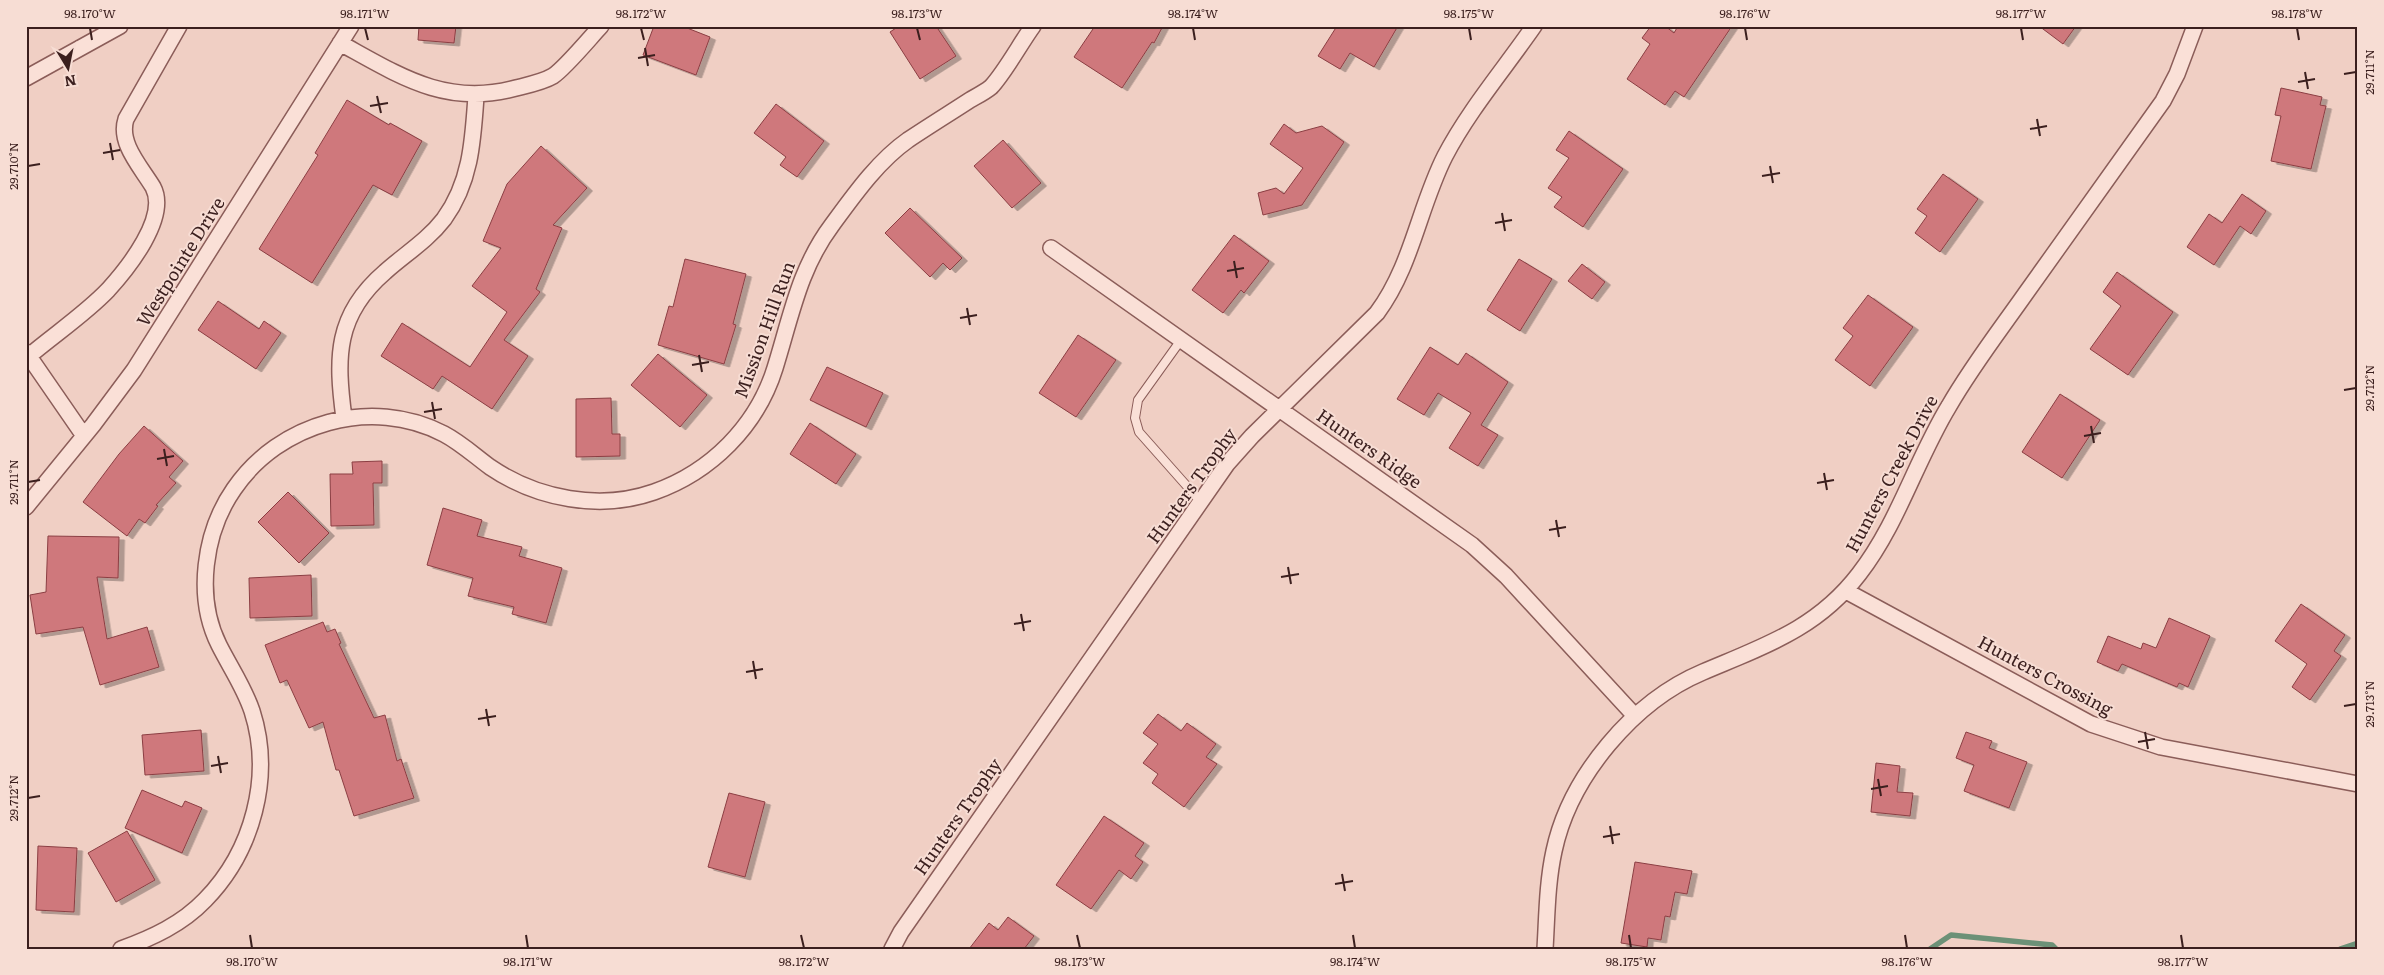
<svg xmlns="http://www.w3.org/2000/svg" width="2384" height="975" viewBox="0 0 2384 975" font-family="Literata,serif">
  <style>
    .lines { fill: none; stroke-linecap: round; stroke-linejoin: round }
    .stream { stroke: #6c9177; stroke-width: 5.5 }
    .building { fill: #cf787b; stroke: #8b3e43; filter: url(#shadow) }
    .service-casing { stroke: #8b5d59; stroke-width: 10 }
    .minor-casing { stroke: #8b5d59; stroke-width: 18 }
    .service { stroke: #fae0d7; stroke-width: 8 }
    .minor { stroke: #fae0d7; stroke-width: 15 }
    .ticks { fill: none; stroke: #3b1f1e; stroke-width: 2 }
    .labels { text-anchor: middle; stroke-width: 4; stroke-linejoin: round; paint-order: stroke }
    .street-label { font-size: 18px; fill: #3b1f1e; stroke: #f7ddd4 }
    .neatline { fill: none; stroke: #3b1f1e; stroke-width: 2 }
    .ticks-label { font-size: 12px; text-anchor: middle; fill: #3b1f1e }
  </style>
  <defs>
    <filter id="shadow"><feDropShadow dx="5.5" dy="3" stdDeviation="0" flood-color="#0004"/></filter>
  </defs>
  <rect width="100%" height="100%" fill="#f0cfc4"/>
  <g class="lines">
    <path class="stream" d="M1930,949L1951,935L2052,945L2056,949
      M2340,949L2358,943"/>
  </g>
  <path class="building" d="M419,26H456L454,43L418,40Z
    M654,26H682L710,37L696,75L643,55Z
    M899,26H936L956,56L920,79L890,32Z
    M1095,26H1163L1154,43L1152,42L1122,88L1074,57Z
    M1337,26H1398L1374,67L1350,53L1340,69L1318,56Z
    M1651,26H1665L1674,33L1678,26H1732L1684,97L1675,91L1665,105L1627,79L1650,44L1642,38Z
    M2039,26H2076L2063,44Z
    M2281,88L2322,97L2320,105L2326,106L2311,169L2271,161L2281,116L2275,115Z
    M347,100L389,125L390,123L422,141L392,195L373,185L312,283L259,249L318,155L315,153Z
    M776,104L824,141L797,177L780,165L786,157L754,133Z
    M1284,124L1296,133L1322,126L1344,142L1302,205L1263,215L1258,193L1276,188L1284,194L1303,168L1270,144Z
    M1569,131L1623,169L1583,227L1554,207L1562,197L1548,188L1569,158L1556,150Z
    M1003,140L1041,183L1012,208L974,166Z
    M541,146L587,188L553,225L562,228L536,289L540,292L504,340L528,356L492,409L442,376L433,389L381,356L402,323L470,367L507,312L472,286L501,248L483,241L507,184Z
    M1943,174L1978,199L1940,252L1915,233L1927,216L1917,209Z
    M2242,194L2266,211L2251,234L2240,226L2214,265L2187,247L2209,214L2222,223Z
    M910,208L962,258L950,270L943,263L930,277L885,233Z
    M1234,235L1269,261L1244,293L1241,290L1223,313L1192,290Z
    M685,259L746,274L733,324L736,325L724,364L658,345L669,306L673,307Z
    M1519,259L1552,279L1520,331L1487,310Z
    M1582,264L1605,282L1592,299L1568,281Z
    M2117,272L2173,312L2128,375L2090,349L2121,306L2103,292Z
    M1868,295L1913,327L1870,386L1835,360L1853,336L1843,328Z
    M218,301L259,329L264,321L281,333L256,369L198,330Z
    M1078,335L1116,360L1076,417L1039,393Z
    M1430,347L1458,365L1466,353L1508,382L1481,425L1498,435L1478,466L1449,448L1471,413L1438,393L1424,415L1397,399Z
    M658,354L707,395L680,427L631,385Z
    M827,367L883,393L866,427L810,400Z
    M2060,394L2100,420L2062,478L2022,452Z
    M611,398L612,434H620V456L576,457V399Z
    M810,423L856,454L836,484L790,454Z
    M144,426L183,461L169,477L176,483L156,505L158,506L145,523L139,519L127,536L83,502L119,454Z
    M382,461V483H373L374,525L331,526L330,474H353L352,462Z
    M288,492L329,533L299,563L258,522Z
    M443,508L482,520L477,536L522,547L519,556L562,568L546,623L512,614L514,607L468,596L473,578L427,565Z
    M48,536L119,537L118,578L97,577L107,639L147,627L159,667L100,685L83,627L36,634L30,595L46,592Z
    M311,575L312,616L250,618L249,578Z
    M2301,604L2345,635L2334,651L2341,656L2310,700L2292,687L2307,664L2275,641Z
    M2169,618L2210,636L2188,687L2179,683L2177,687L2122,664L2118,671L2097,662L2108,636L2141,649L2143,643L2156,648Z
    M323,622L327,632L335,629L341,643L339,644L374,718L385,715L397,761L401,759L414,798L354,816L339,770H336L323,722L309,728L287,680L280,683L265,645Z
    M1158,714L1181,731L1187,723L1216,744L1206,757L1217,764L1184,807L1152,783L1158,774L1143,763L1158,744L1143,733Z
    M201,730L204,771L145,775L142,735Z
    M1966,732L1992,741L1989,748L2027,762L2009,808L1964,791L1974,765L1956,758Z
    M1876,763L1900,766L1897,792L1913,793L1910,816L1871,812Z
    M142,790L182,807L185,801L202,808L182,853L125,828Z
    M729,793L765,802L745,877L708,867Z
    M1104,816L1144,843L1135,856L1143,862L1131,879L1119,870L1091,909L1056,885Z
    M127,831L155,880L116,902L88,853Z
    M38,846L77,848L74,912L36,910Z
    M1635,862L1692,871L1687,894L1675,892L1670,917L1665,916L1661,940L1648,938L1647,947L1621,943Z
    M1008,917L1034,936L1024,949H969L989,923L998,930Z"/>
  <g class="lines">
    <defs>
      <path id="service" d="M1181,340L1138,400L1135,418L1139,432L1201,502"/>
      <path id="minor" d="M340,43C400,76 446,107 516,88C528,85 543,82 553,76C565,68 589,39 601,26
        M26,78L120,26
        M1051,248L1472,545L1506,576L1635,716
        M26,352L84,436
        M29,356C55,334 85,314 108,290C128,268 169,217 153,187C141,167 118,143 126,119L179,26
        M344,418C336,358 335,315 385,272C405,254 427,241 444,219C471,182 473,140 476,96
        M26,507L93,425L134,370L351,26
        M1846,591L2091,724L2161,747L2358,784
        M121,949C152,938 182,924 205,900C253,851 273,776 252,711C244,687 230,667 219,645C195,597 204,532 234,489C279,423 371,396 444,434C461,443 475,456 490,467C537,499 600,511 654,492C711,472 757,426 775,368C791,317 799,269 832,225C854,195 878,161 908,140C929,126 950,113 970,100C977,96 985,92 991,87C1005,72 1020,44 1033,26
        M892,949L901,932L1227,464L1252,436L1377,313C1412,266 1419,207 1445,156C1469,110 1505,68 1534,26
        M1545,949C1547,916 1547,883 1554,851C1570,776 1634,701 1703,672C1764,646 1817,629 1859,574C1898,524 1916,460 1949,406C1972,366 2000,330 2026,293C2072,229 2118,165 2163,101L2177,74L2195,26"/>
    </defs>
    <use href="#service" class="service-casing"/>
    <use href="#minor" class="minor-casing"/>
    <use href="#service" class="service"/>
    <use href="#minor" class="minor"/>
  </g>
  <path class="ticks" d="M90,28L92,40M365,28L368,40M641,28L644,40M917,28L920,40M1193,28L1195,40M1469,28L1471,40M1745,28L1747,40M2021,28L2023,40M2297,28L2299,40M645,48L648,66M638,58L655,55M2305,72L2308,89M2344,74L2356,72M2298,82L2315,79M377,96L381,113M370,106L388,103M2037,119L2040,136M2030,129L2047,126M110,143L113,160M103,153L120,150M28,166L40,164M1770,166L1773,183M1762,176L1780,173M1502,213L1505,231M1495,223L1512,220M1234,261L1237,278M1227,271L1244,268M967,308L970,325M960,318L977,315M699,355L702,372M692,365L709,362M2344,390L2356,388M432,402L435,419M424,412L442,409M2091,426L2094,443M2084,436L2101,433M164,449L167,466M157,459L174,456M1824,473L1827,490M28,482L40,480M1817,483L1834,480M1556,520L1559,537M1549,530L1566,527M1288,567L1291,584M1281,577L1299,574M1021,614L1024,631M1014,624L1031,621M753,661L756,679M746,672L763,669M2344,706L2356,704M486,709L489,726M478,719L496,716M2145,732L2148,749M2138,742L2155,739M218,756L221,773M211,766L228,763M1878,779L1881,796M1871,789L1888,786M28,798L40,796M1610,826L1613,844M1603,837L1620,834M1342,874L1345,891M1335,884L1353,881M250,935L252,948M526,935L528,948M801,935L804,948M1077,935L1080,948M1353,935L1355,948M1629,935L1631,948M1905,935L1907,948M2181,935L2183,948"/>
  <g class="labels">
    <g class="street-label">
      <text transform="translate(181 262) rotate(-58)" y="6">Westpointe Drive</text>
      <text transform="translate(765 330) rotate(-70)" y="6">Mission Hill Run</text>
      <text transform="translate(1369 449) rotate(35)" y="6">Hunters Ridge</text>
      <text transform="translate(1892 474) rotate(-62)" y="6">Hunters Creek Drive</text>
      <text transform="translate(1192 486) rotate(-54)" y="6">Hunters Trophy</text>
      <text transform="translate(2045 676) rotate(28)" y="6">Hunters Crossing</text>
      <text transform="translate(958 817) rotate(-55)" y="6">Hunters Trophy</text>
    </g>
  </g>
  <rect width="2384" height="975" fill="none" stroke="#f7ddd4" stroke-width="55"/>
  <g transform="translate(68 68) rotate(170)" stroke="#f7ddd4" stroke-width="4" paint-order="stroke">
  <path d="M0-4L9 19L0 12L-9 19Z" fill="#3b1f1e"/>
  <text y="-8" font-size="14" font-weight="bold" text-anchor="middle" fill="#3b1f1e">N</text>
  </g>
  <rect x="28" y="28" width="2328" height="920" class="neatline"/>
  <g class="ticks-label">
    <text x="90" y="18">98.170°W</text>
    <text x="365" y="18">98.171°W</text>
    <text x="641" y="18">98.172°W</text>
    <text x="917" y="18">98.173°W</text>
    <text x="1193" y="18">98.174°W</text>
    <text x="1469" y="18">98.175°W</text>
    <text x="1745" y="18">98.176°W</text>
    <text x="2021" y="18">98.177°W</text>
    <text x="2297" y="18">98.178°W</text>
    <text transform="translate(2370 72) rotate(-90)" y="4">29.711°N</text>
    <text transform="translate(14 166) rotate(-90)" y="4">29.710°N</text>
    <text transform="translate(2370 388) rotate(-90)" y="4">29.712°N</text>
    <text transform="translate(14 482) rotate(-90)" y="4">29.711°N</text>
    <text transform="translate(2370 704) rotate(-90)" y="4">29.713°N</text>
    <text transform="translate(14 798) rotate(-90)" y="4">29.712°N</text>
    <text x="252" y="966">98.170°W</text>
    <text x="528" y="966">98.171°W</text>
    <text x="804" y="966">98.172°W</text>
    <text x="1080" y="966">98.173°W</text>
    <text x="1355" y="966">98.174°W</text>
    <text x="1631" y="966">98.175°W</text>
    <text x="1907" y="966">98.176°W</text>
    <text x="2183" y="966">98.177°W</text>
  </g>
</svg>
